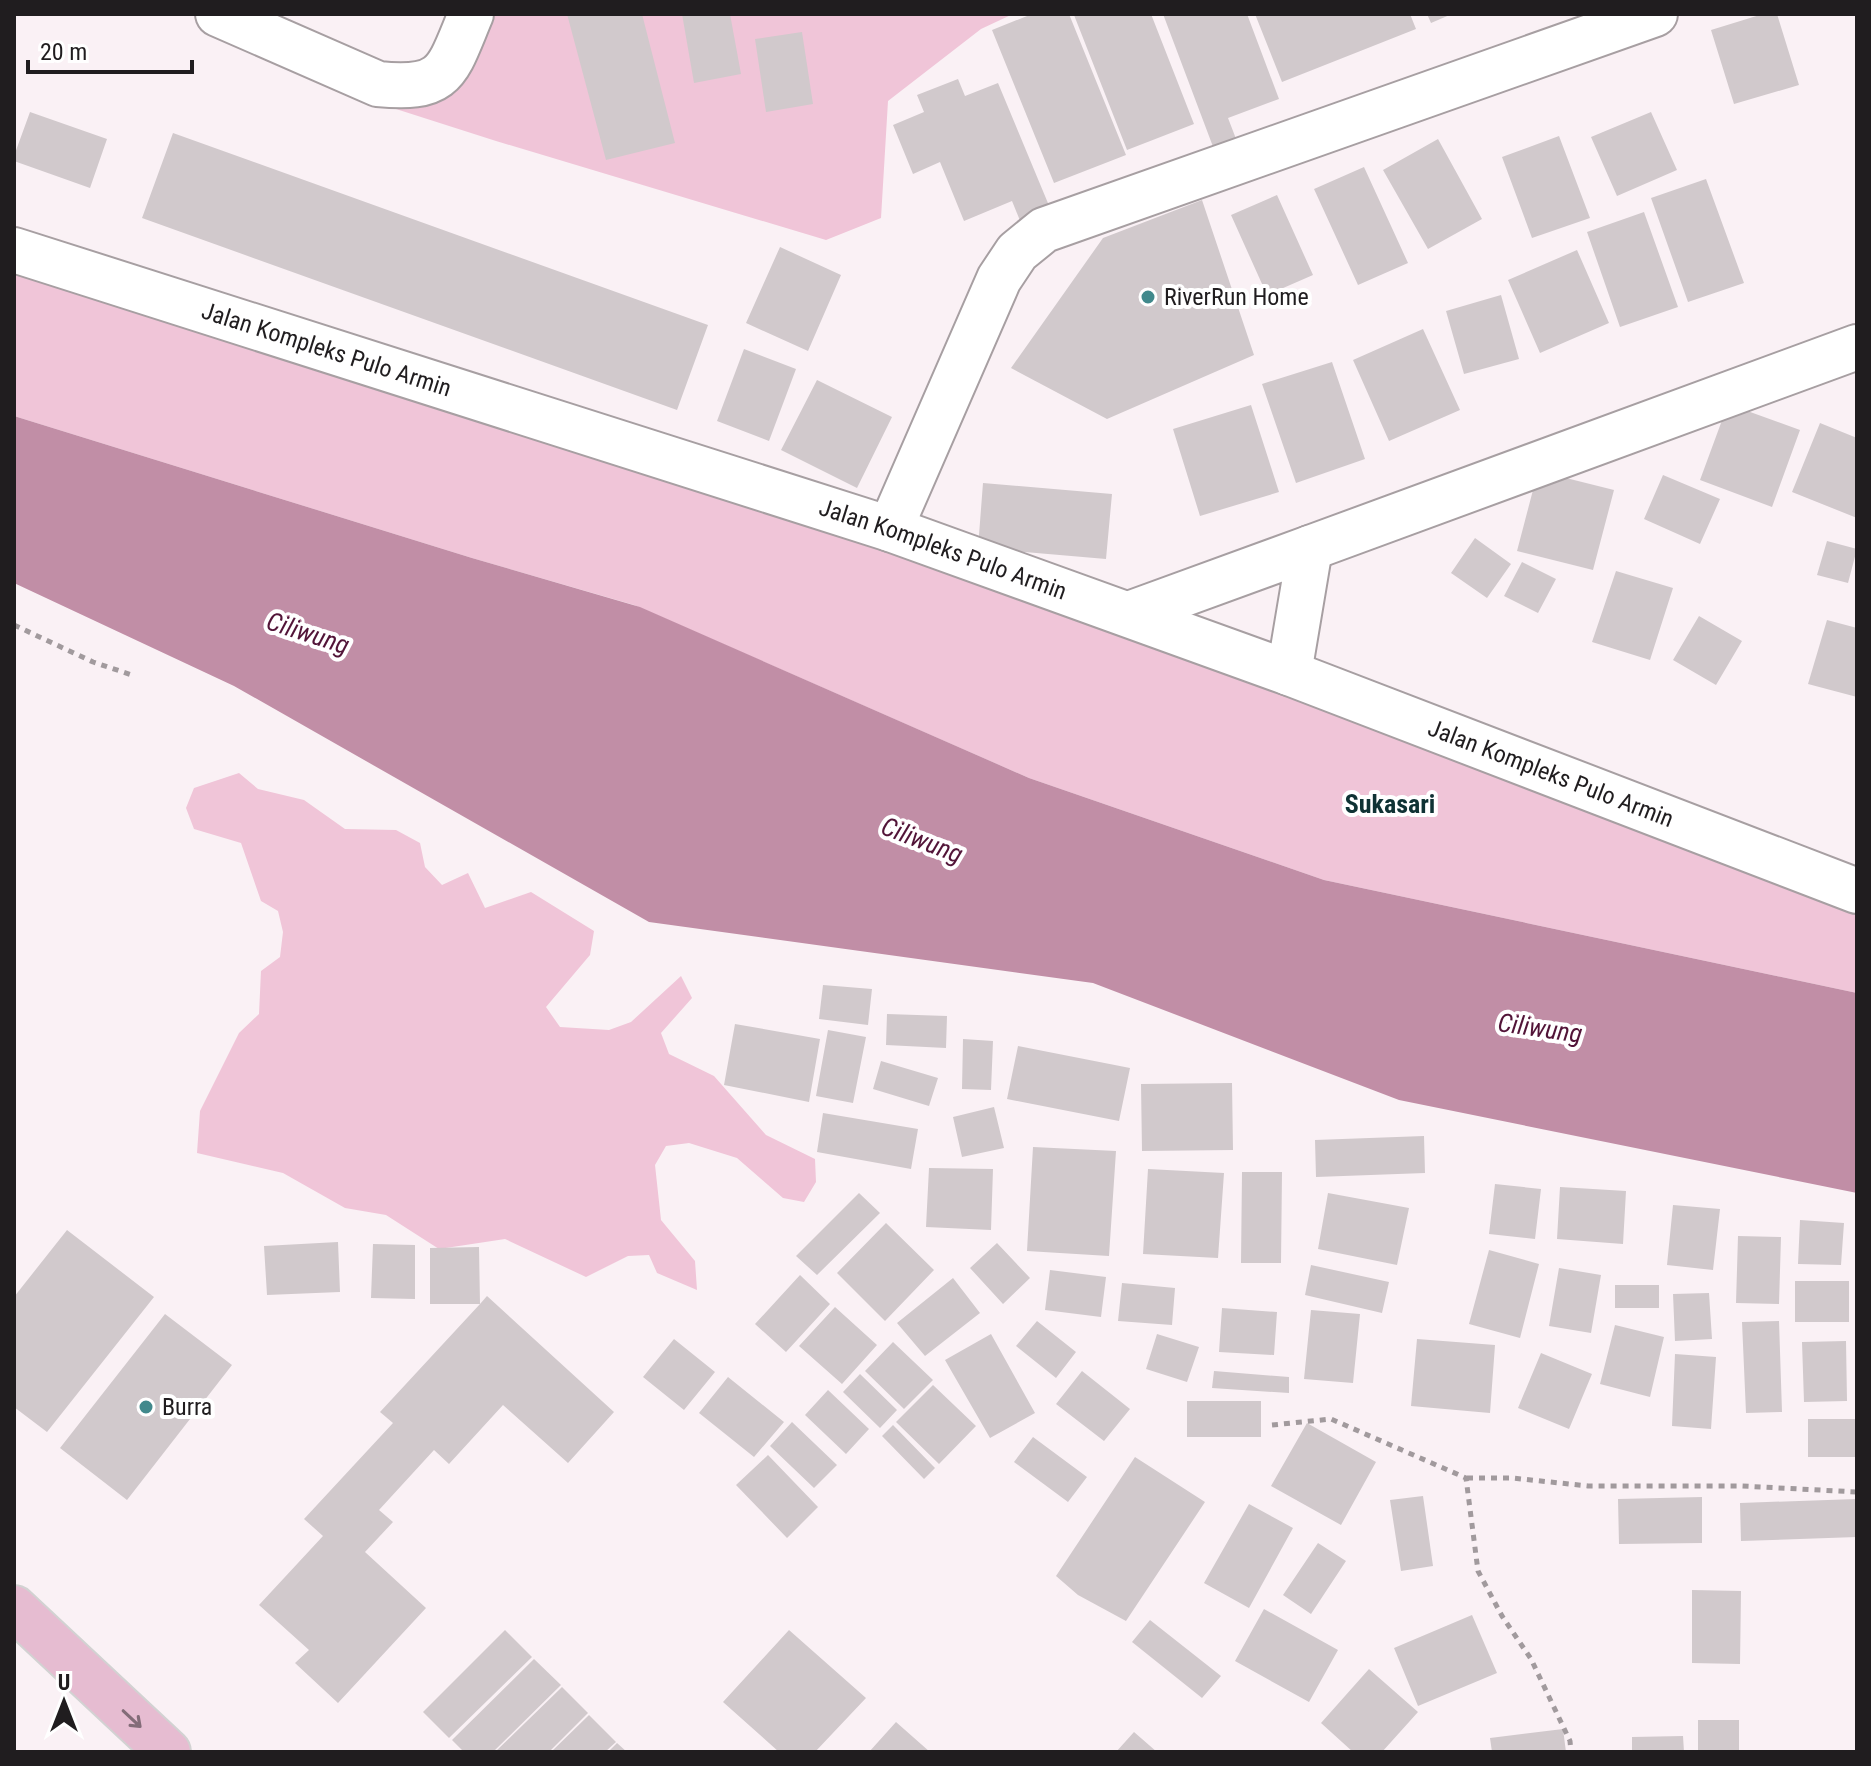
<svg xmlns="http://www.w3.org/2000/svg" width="1871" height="1766" viewBox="0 0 1871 1766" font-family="'Roboto Condensed',sans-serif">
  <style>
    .green { fill: #f0c5d8 }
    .water { fill: #c18ea6 }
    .building { fill: #d1c9cc }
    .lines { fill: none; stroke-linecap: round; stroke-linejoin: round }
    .street-casing { stroke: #a79fa2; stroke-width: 48 }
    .primary-casing { stroke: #d2d2d2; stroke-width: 48 }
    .path { stroke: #a19a9d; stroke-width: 5; stroke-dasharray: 6 6; stroke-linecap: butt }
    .street { stroke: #fff; stroke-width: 44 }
    .primary { stroke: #e6bcd1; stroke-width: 44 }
    .oneway { stroke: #836c78 }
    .poi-dot { fill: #41898c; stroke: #fff; stroke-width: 3 }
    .labels { text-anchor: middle; stroke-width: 8; stroke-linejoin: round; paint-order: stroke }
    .poi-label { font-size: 24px; fill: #201d1f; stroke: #fff; text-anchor: start }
    .street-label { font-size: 24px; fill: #201d1f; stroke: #fff }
    .water-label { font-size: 26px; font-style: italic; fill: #521438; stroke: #fff }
    .neighbourhood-label { font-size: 26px; font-weight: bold; fill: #0f3234; stroke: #fff }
  </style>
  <rect width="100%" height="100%" fill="#faf1f5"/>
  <path class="green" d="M471,14H1013L981,29L888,101L881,218L826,240L496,141L396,109L429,83Z
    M14,250L150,294L1857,888V993L1324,880L1029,778L634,605L472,558L14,416Z
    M239,773L258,789L304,800L345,829L396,830L420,843L425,867L442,885L468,873L485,908L531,892L594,931L590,955L546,1007L560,1027L609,1030L631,1022L681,976L692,998L661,1033L669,1054L714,1076L766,1135L815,1159L816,1182L804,1202L783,1198L737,1158L689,1143L666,1146L655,1165L661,1220L695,1261L697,1290L657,1273L649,1255L628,1256L586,1277L505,1239L439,1249L386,1215L345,1208L283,1173L197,1153L200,1111L239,1033L259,1014L261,971L280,957L283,932L278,911L261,901L241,843L194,829L186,808L194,788Z"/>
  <path class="water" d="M14,416L472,558L640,607L1029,778L1324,880L1857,993V1193L1399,1100L1093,983L649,922L234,686L14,583Z"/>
  <path class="building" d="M567,14H642L675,143L606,160Z
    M682,14H730L741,74L694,83Z
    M1032,14H1069L1126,155L1054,183L992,30Z
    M1151,14L1194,124L1127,150L1074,15Z
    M1163,14H1247L1279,99L1228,118L1238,144L1215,152Z
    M1255,14H1410L1416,29L1282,82Z
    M1427,14H1452L1431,23Z
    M1763,14H1777L1799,85L1734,104L1711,30Z
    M802,32L813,104L766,112L755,39Z
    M958,79L965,96L998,83L1055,220L1025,233L1012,201L964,221L940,162L913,174L893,125L924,112L917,95Z
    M30,112L107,139L90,188L14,161V156Z
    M1651,112L1677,170L1617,196L1591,137Z
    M173,133L708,325L677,410L142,218Z
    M1559,136L1590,218L1532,238L1502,157Z
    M1438,139L1482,219L1428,249L1383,170Z
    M1364,167L1408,263L1358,285L1314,189Z
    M1706,179L1744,283L1688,302L1651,198Z
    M1277,195L1313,275L1267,295L1231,215Z
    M1202,200L1254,355L1107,419L1011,368L1103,238Z
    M1644,212L1678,307L1620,327L1587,232Z
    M780,247L841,275L808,351L746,323Z
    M1577,250L1609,323L1540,353L1508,280Z
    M1501,295L1519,359L1464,374L1446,311Z
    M1423,329L1460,410L1389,441L1353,360Z
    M744,349L796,369L769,441L717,421Z
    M1332,362L1365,459L1296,483L1262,384Z
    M817,380L892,417L857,488L781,450Z
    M1728,404L1800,430L1772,507L1700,480Z
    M1251,405L1279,492L1200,516L1173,429Z
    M1820,423L1857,438V518L1792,492Z
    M1538,471L1614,490L1593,570L1517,551Z
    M1663,475L1720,499L1700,544L1644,519Z
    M983,483L1112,494L1106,559L978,548Z
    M1475,538L1511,564L1487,598L1451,573Z
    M1827,541L1857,549L1848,583L1817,575Z
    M1522,562L1556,579L1538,613L1504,596Z
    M1616,571L1673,588L1650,660L1592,642Z
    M1699,616L1742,641L1716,685L1673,660Z
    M1827,620L1857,628V697L1808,684Z
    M823,985L872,989L868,1025L819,1019Z
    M887,1014L947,1016L946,1048L886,1045Z
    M735,1024L820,1039L809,1102L724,1085Z
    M828,1030L866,1037L853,1103L816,1096Z
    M963,1039L993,1041L991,1090L962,1089Z
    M1018,1046L1130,1068L1119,1121L1007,1099Z
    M881,1061L938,1078L929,1106L873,1089Z
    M1232,1083L1233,1150L1142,1151L1141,1084Z
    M994,1107L1004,1148L962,1157L953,1117Z
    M823,1113L918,1129L911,1169L817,1152Z
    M1424,1136L1425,1173L1316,1177L1315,1140Z
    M1033,1147L1116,1151L1109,1256L1027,1251Z
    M929,1168L993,1169L991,1230L926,1227Z
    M1148,1169L1224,1173L1218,1258L1143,1254Z
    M1242,1172H1282L1281,1263H1241Z
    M1495,1184L1541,1189L1535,1239L1489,1234Z
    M1560,1187L1626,1191L1623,1244L1557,1239Z
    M859,1193L880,1213L817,1275L796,1256Z
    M1328,1193L1409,1208L1397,1265L1318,1249Z
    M1673,1205L1720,1209L1713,1270L1667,1265Z
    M1800,1220L1844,1223L1841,1265L1798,1264Z
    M886,1223L934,1270L885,1321L837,1273Z
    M67,1230L154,1297L47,1432L14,1407V1297Z
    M1738,1236L1781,1237L1779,1304L1736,1303Z
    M338,1242L340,1292L267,1295L264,1246Z
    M997,1243L1030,1278L1003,1304L970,1268Z
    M373,1244L415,1245V1299L371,1298Z
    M479,1247L480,1304L487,1296L614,1412L568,1463L503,1405L449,1464L434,1450L379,1510L393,1522L365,1552L426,1608L338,1703L295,1663L309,1650L259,1605L323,1536L304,1519L393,1423L380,1412L480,1304H430V1248Z
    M1489,1250L1539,1264L1520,1338L1469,1324Z
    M1311,1265L1389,1282L1382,1313L1305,1295Z
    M1559,1268L1601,1275L1591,1333L1549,1326Z
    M1050,1270L1106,1277L1101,1317L1045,1310Z
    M800,1275L830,1304L786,1352L755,1324Z
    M953,1278L980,1313L925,1356L897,1323Z
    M1795,1281H1849V1322H1795Z
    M1122,1283L1175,1288L1172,1325L1118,1321Z
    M1615,1285H1659V1308H1615Z
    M1709,1293L1712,1339L1675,1341L1673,1294Z
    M835,1307L877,1345L842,1384L799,1346Z
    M1222,1308L1277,1312L1274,1355L1219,1352Z
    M1311,1310L1360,1314L1353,1383L1304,1379Z
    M165,1314L232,1365L127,1500L60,1448Z
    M1037,1321L1076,1352L1056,1378L1016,1346Z
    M1779,1321L1782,1412L1746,1413L1742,1322Z
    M1615,1325L1664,1337L1650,1397L1600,1384Z
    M991,1334L1035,1413L990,1438L945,1360Z
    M1157,1334L1199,1347L1187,1382L1146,1369Z
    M674,1339L715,1372L684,1410L643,1377Z
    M1417,1339L1495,1345L1490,1413L1411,1406Z
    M1846,1341L1847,1401L1804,1402L1802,1342Z
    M893,1342L933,1380L904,1409L865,1371Z
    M1541,1353L1592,1374L1569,1429L1518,1408Z
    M1675,1354L1716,1357L1711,1429L1672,1426Z
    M1082,1371L1130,1409L1104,1441L1056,1404Z
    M1214,1371L1289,1377V1393L1212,1388Z
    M860,1374L897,1410L880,1428L843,1392Z
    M728,1377L784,1422L754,1457L699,1413Z
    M933,1385L976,1426L939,1464L896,1422Z
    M828,1390L869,1429L846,1454L805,1415Z
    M1187,1401H1261V1437H1187Z
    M1808,1419H1857V1457H1808Z
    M792,1422L837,1465L814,1488L770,1446Z
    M1307,1423L1376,1462L1341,1525L1271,1486Z
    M893,1425L935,1468L924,1479L882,1436Z
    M1033,1437L1087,1477L1068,1502L1014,1462Z
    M768,1455L818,1507L787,1538L736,1485Z
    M1135,1457L1205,1502L1126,1621L1078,1595L1056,1576Z
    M1423,1496L1433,1566L1401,1571L1390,1500Z
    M1702,1497V1543L1619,1544L1618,1499Z
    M1856,1499L1857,1537L1741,1541L1740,1503Z
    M1249,1504L1293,1528L1249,1608L1204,1583Z
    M1318,1543L1346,1561L1311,1614L1283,1595Z
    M1692,1590L1741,1591L1740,1664L1692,1663Z
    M1264,1609L1338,1650L1309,1702L1235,1661Z
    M1472,1615L1497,1673L1418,1706L1394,1648Z
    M1150,1620L1221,1676L1202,1698L1132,1642Z
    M505,1630L532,1657L449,1738L423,1712Z
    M789,1630L866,1698L815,1752H779L723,1702Z
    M534,1659L561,1685L493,1752H464L452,1740Z
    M1369,1669L1418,1712L1382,1752H1353L1321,1723Z
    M562,1687L588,1713L549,1752H495Z
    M589,1715L616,1742L605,1752H551Z
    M1698,1720H1739V1752H1698Z
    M896,1722L930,1752H869Z
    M1563,1729L1566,1752H1492L1490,1738Z
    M1134,1732L1157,1752H1116Z
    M1683,1736L1684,1752H1632V1737Z
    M617,1743L627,1752H608Z"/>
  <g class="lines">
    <defs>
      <g id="street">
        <path d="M218,14L378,84C447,91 447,71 471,14"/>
        <path id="s1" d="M14,250L890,529L1289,673L1857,891"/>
        <path d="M890,529L999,279L1017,252L1044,230L1655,14"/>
        <path d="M1310,548L1857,347"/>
        <path d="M1129,614L1310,548L1289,673"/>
      </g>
      <path id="primary" d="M14,1608L168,1752"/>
    </defs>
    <use href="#street" class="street-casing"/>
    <use href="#primary" class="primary-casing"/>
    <path class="path" d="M14,625L93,662L132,675
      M1272,1425L1331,1419L1466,1478L1478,1571L1502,1616L1531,1659L1570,1741L1571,1752
      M1467,1478H1512L1588,1486H1742L1857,1492"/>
    <use href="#street" class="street"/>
    <use href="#primary" class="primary"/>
  </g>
  <defs><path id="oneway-shaft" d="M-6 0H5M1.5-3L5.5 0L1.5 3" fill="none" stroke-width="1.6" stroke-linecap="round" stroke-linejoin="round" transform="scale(2)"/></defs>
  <use class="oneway" href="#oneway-shaft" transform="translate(132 1719) rotate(43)"/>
  <g class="poi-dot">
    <circle cx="1148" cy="297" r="8"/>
    <circle cx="146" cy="1407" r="8"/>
  </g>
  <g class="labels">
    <g class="poi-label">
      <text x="1164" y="305">RiverRun Home</text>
      <text x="162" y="1415">Burra</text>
    </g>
    <g class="street-label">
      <text dy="8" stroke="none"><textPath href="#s1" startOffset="328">Jalan Kompleks Pulo Armin</textPath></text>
      <text dy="8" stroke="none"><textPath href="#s1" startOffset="976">Jalan Kompleks Pulo Armin</textPath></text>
      <text dy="8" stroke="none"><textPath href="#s1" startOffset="1624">Jalan Kompleks Pulo Armin</textPath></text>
    </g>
    <g class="water-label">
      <text transform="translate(308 633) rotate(18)" y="9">Ciliwung</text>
      <text transform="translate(922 840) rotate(21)" y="9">Ciliwung</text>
      <text transform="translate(1540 1028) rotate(8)" y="9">Ciliwung</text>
    </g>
    <g class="neighbourhood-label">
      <text x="1390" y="813">Sukasari</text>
    </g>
  </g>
  <rect width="1871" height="1766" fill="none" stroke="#201d1f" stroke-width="32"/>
  <g transform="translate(64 1702)" stroke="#ffffff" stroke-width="6" paint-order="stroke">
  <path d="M0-6L14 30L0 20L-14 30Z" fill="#201d1f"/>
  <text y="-12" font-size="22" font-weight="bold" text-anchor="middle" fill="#201d1f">U</text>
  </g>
  <path d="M28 60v12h164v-12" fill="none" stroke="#201d1f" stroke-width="4"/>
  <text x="40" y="60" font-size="24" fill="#201d1f" stroke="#ffffff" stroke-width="6" paint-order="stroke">20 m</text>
</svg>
